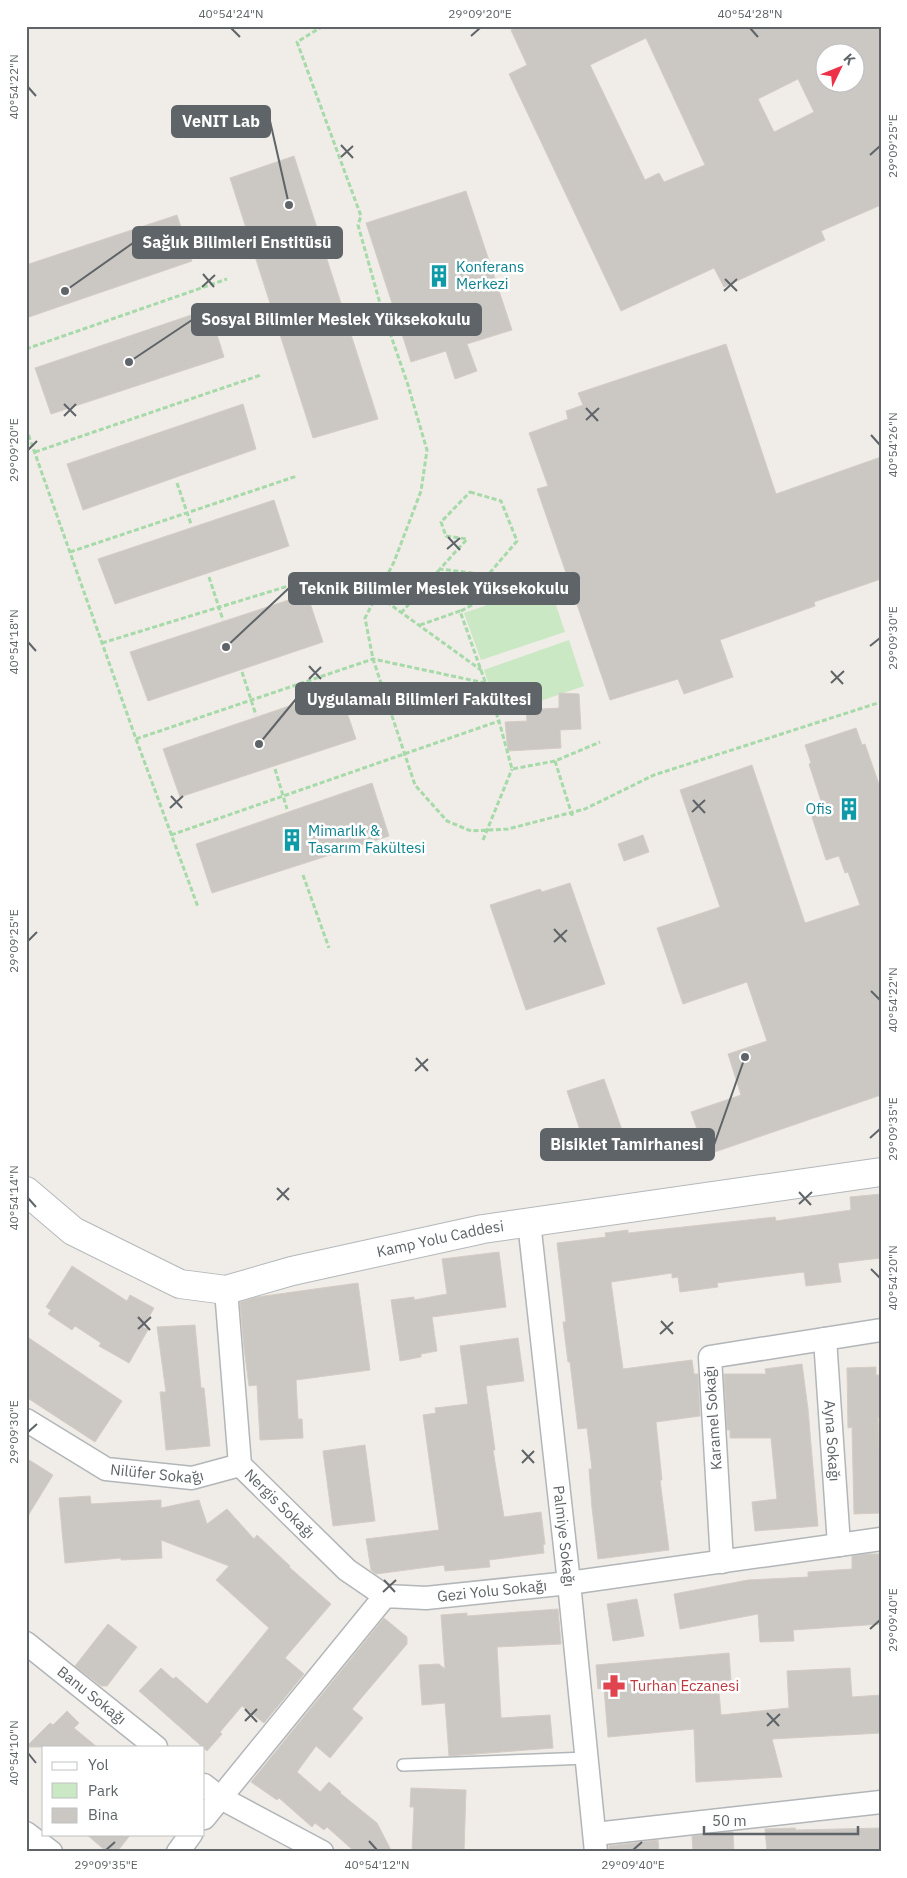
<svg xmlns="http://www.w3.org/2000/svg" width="907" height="1878" viewBox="0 0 907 1878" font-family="'IBM Plex Sans',sans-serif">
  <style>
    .green { fill: #cae8c3 }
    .building { fill: #cbc7c3; stroke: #d5cdc5; fill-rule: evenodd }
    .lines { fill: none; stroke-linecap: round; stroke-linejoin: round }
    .lane-casing { stroke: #b2b6b9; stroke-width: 14 }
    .street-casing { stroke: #b2b6b9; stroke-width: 25 }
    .secondary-casing { stroke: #b3b8bb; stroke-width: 30 }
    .path { stroke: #a6daa9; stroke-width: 3; stroke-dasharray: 5 2.5; stroke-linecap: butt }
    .lane { stroke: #fff; stroke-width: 11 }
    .street { stroke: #fff; stroke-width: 22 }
    .secondary { stroke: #fff; stroke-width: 28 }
    .ticks { fill: none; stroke: #5e6467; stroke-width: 2 }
    .labels { text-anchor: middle; stroke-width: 5; stroke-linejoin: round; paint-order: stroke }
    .culture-label { font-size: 15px; fill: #0d838f; stroke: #fff; text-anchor: start }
    .street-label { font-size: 15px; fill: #5e6467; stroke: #fff }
    .health-label { font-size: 15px; fill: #be3a42; stroke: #fff; text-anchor: start }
    .leader { fill: none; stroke: #5e6467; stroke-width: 2 }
    .callout-dot { fill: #5e6467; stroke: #fff; stroke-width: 2 }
    .callout { fill: #5e6467; stroke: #5e6467; stroke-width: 2 }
    .callout-label { font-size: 16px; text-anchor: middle; font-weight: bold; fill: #fff }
    .neatline { fill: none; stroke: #5e6467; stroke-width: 2 }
    .ticks-label { font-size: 12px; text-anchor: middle; fill: #5e6467 }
  </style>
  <rect width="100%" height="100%" fill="#f0ece7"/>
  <path class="green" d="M549,584L565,632L481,660L464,613Z
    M569,640L584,686L499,715L484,670Z"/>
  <path class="building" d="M520,26H881V205L821,231L825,240L724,287L714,268L621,311L509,74L527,65L511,30ZM646,38L705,165L664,182L659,173L645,180L590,65ZM824,52H854V82H824ZM798,79L814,112L774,132L758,99Z
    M294,156L378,419L313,438L230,178Z
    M466,191L512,330L467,344L477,371L455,379L446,351L411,362L366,223Z
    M177,215L192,261L26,318V265Z
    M209,309L224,357L51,414L35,368Z
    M726,344L776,494L881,457V579L814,602L815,606L720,640L733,677L684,694L678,679L610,700L537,489L548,486L529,433L568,419L566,411L583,405L578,393Z
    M243,404L256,449L83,510L67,464Z
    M274,500L289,546L115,604L98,559Z
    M307,594L323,642L148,701L130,652Z
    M339,689L356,739L180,797L163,749Z
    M559,693L579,694L581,729L560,730L561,748L508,751L505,722L527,721L526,710L559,708Z
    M856,728L862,745L865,744L881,790V1095L706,1155L691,1112L741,1095L728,1054L767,1041L747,982L683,1004L657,928L720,907L680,790L752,765L805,923L860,905L848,872L845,873L839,856L826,860L810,811L823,807L809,764L811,763L805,745Z
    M372,783L389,836L212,893L196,844Z
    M643,835L649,852L624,861L618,844Z
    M570,883L605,984L526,1010L490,905L540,889L542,892Z
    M604,1079L628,1147L590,1160L567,1091Z
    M881,1194V1258L838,1263L841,1282L806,1286L804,1272L717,1283L718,1287L680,1292L678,1277L672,1278V1273L611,1282L623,1369L692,1360L694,1374H698L700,1416L656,1422L662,1480H660L669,1550L598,1559L592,1508L589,1469H592L587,1428L578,1429L570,1362H568L563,1322H566L557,1243L606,1237L605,1233L628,1230V1233L775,1217L776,1221L851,1210L850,1197Z
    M499,1252L506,1307L432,1317L437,1351L421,1354V1357L400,1361L391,1300L414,1297V1300L447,1294L442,1259Z
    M72,1266L127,1301L130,1295L154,1308L143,1328H149L129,1363L99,1346L101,1343L75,1326L72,1330L48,1314L51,1310L46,1307Z
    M358,1283L370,1370L296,1380L298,1419H302L303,1438L260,1440L257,1385L249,1386L244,1348L240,1302L257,1297Z
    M195,1325L201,1388H204L210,1446L166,1450L160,1392H166L157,1327Z
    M26,1336L122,1401L95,1442L26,1397Z
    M518,1338L524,1381L486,1386L495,1450H493L504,1517L541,1512L545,1544L543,1545L544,1553L489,1560L490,1567L445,1571L444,1565L376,1574L371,1570L366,1539L439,1530L423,1415L436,1413L435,1408L468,1404L460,1346Z
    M802,1364L808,1409L818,1526L755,1531L752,1502L777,1499L771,1438H730V1430H727L724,1374H766L765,1369Z
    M876,1367V1375H881V1417L878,1418L879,1449H881V1513L854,1514L852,1427L848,1428L847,1368Z
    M365,1445L375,1521L333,1526L323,1451Z
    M26,1458L53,1475L26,1519Z
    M90,1496L91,1504L161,1500V1508L199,1500L207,1524L227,1509L254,1539L257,1535L290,1566L289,1567L331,1604L285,1658L304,1674L264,1723L242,1706L220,1732L222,1734L207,1751L139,1691L161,1668L173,1679L176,1677L207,1704L269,1628L216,1580L229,1566L161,1540L162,1558L121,1560V1558L65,1563L59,1498Z
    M867,1554H881V1624L793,1630L794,1641L760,1642L758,1614L680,1629L674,1594L748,1580L808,1577V1572L852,1569V1556Z
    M637,1599L644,1636L613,1641L607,1604Z
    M558,1609L561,1644L497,1647L501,1718L550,1715L553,1748L449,1756L445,1703L422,1705L419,1665L439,1664L445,1669L441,1615L467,1613V1616Z
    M384,1618L407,1637V1644L352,1709L363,1718L330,1758L316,1746L297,1772L320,1792L329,1782L341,1792L340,1793L377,1823L392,1852H355L327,1827L324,1830L315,1823L312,1827L279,1798L277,1800L251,1782Z
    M108,1624L137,1647L107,1686H101L75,1666Z
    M729,1653L731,1680L718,1681L721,1715L789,1708L787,1671L850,1668L852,1697L881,1695V1733L772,1739L782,1777L696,1782L694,1729L608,1737L604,1688L598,1689L596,1665Z
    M67,1711L79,1723L74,1728L97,1747H26L50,1723L53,1725Z
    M411,1788L466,1790L464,1852H412L414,1807H410Z
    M795,1828L796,1830L881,1828V1852H767L765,1829Z
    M730,1832H733L734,1852H693L692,1836Z
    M86,1834H131L117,1852H107Z
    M658,1840L659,1852H609V1846Z"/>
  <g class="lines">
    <defs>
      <path id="lane" d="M403,1765L588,1758"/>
      <g id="street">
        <path id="s1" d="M529,1222L569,1583L596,1852"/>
        <path id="s2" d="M226,1290L240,1465L347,1570L385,1596"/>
        <path id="s3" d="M825,1339L839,1545"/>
        <path id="s4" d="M26,1420L106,1469L192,1478L240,1465"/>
        <path d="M722,1562L710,1357L881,1330"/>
        <path id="s5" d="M26,1643L156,1747"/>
        <path d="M204,1785L219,1797L322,1852"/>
        <path id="s6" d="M204,1818L385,1596L426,1598L569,1583L881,1539"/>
        <path d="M26,1833L51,1852"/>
        <path d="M595,1834L881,1802"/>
        <path d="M178,1852L191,1834"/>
      </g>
      <g id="secondary">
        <path id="s7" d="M26,1191L73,1231L180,1284L226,1290L292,1271L483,1229L881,1172"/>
      </g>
    </defs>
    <use href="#lane" class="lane-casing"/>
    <use href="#street" class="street-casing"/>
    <use href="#secondary" class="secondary-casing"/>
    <path class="path" d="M323,26L297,42L361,216L358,225L381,307L407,382L427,450L421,491L394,562L365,618L373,659L415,785L447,821L471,831L508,829L585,809L654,775L881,702
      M26,349L227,279
      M26,428L136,739L198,907
      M35,452L261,375
      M177,483L191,524
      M470,492L501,501L517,541L488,575L440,569L467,539L446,536L441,522Z
      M70,552L297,476
      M209,577L223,620
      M461,611L472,605L480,575
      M401,613L440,569
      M420,625L460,611L499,721L512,769L555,761L600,742
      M102,643L321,576L377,595L481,670
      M242,672L256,715
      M136,739L373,659L485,683
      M555,761L573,818
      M275,769L287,809
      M171,835L499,721
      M483,840L512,769
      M303,875L329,948"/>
    <use href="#lane" class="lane"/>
    <use href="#street" class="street"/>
    <use href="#secondary" class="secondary"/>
  </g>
  <path class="ticks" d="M231,28L240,37M750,28L758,37M471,36L480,28M28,87L36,96M341,145L353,158M870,155L880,146M341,157L353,146M203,274L214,287M725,279L737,291M202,287L215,275M724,291L737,279M64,404L76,416M586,408L598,421M64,416L76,404M586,420L599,408M871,435L880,445M28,450L37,441M448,537L460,550M447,549L460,538M28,642L36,651M870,646L880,638M309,666L321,679M831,671L843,684M309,679L321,667M831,683L844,671M171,796L182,808M693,800L705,813M170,808L183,796M692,812L705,800M554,929L566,942M28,941L37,932M554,942L567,930M871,991L880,1000M416,1058L428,1071M415,1071L428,1059M870,1138L880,1129M277,1188L289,1200M799,1192L811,1205M28,1198L36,1207M277,1200L289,1188M799,1204L812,1192M871,1269L880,1278M138,1317L150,1330M661,1321L673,1334M138,1329L151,1317M660,1334L673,1322M28,1432L37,1424M522,1450L534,1463M522,1463L534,1451M384,1580L395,1592M383,1592L396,1580M870,1629L880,1620M245,1709L257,1722M767,1713L779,1726M245,1721L257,1709M767,1726L780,1714M28,1753L36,1763M369,1841L377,1850M106,1850L115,1842M633,1850L642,1842"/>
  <defs>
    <symbol id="building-bare" viewBox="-9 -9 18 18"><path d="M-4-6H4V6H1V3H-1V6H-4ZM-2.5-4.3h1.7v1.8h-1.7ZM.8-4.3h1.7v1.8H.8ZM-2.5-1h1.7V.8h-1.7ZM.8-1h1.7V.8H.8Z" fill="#0f9aa8" stroke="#fff" stroke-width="2.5" paint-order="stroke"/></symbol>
    <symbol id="pharmacy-bare" viewBox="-9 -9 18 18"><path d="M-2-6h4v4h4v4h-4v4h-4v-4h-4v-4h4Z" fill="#e0444e" stroke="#fff" stroke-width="2.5" paint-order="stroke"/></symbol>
  </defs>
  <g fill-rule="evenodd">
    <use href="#building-bare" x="423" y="260" width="32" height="32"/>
    <use href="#building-bare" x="833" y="793" width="32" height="32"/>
    <use href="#building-bare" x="276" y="824" width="32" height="32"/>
    <use href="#pharmacy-bare" x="598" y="1670" width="32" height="32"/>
  </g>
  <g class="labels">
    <g class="culture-label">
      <text x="456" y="272">Konferans<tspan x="456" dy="17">Merkezi</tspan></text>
      <text x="832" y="814" text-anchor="end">Ofis</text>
      <text x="308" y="836">Mimarlık &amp;<tspan x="308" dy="17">Tasarım Fakültesi</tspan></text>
    </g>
    <g class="street-label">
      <text dy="5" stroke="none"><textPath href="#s7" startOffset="448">Kamp Yolu Caddesi</textPath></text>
      <text transform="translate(713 1418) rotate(-94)" y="5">Karamel Sokağı</text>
      <text dy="5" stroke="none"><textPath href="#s3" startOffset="102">Ayna Sokağı</textPath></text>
      <text dy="5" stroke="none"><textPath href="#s4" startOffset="145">Nilüfer Sokağı</textPath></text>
      <text dy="5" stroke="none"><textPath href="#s2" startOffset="231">Nergis Sokağı</textPath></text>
      <text dy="5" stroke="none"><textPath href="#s1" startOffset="316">Palmiye Sokağı</textPath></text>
      <text dy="5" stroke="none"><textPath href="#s6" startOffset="394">Gezi Yolu Sokağı</textPath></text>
      <text dy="5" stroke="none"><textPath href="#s5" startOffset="84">Banu Sokağı</textPath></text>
    </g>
    <g class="health-label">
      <text x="630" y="1691">Turhan Eczanesi</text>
    </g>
  </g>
  <path class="leader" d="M289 205L270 121M65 291L133 243M129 362L192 320M226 647L289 588M259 744L296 699M745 1057L714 1145"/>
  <g class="callout-dot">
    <circle cx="289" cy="205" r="5"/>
    <circle cx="65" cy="291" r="5"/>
    <circle cx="129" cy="362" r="5"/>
    <circle cx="226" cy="647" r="5"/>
    <circle cx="259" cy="744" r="5"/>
    <circle cx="745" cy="1057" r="5"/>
  </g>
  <g class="callout">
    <rect x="172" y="106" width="98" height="31" rx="5"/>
    <rect x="133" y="227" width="209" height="31" rx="5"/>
    <rect x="192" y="304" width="289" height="31" rx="5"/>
    <rect x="289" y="573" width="290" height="31" rx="5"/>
    <rect x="296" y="683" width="245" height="31" rx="5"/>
    <rect x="541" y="1129" width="173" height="31" rx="5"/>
  </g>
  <g class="callout-label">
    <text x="221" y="127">VeNIT Lab</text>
    <text x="237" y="248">Sağlık Bilimleri Enstitüsü</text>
    <text x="336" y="325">Sosyal Bilimler Meslek Yüksekokulu</text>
    <text x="434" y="594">Teknik Bilimler Meslek Yüksekokulu</text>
    <text x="419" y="705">Uygulamalı Bilimleri Fakültesi</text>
    <text x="627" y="1150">Bisiklet Tamirhanesi</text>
  </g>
  <rect width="907" height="1878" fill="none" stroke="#ffffff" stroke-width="55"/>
  <rect x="42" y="1746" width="162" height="90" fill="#ffffff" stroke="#bfc1c2"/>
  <rect x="52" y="1762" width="25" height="8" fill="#ffffff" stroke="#bfc1c2"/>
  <text x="88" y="1770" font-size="15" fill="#5e6467">Yol</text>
  <rect x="52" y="1783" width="25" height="15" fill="#cae8c3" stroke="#bfc1c2"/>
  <text x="88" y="1796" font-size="15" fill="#5e6467">Park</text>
  <rect x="52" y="1808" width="25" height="15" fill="#cbc7c3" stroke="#bfc1c2"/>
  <text x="88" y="1820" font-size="15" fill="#5e6467">Bina</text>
  <g transform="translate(840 68) rotate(47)"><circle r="24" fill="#ffffff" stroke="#bfc1c2"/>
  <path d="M0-4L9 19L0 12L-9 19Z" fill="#ec3148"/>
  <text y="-8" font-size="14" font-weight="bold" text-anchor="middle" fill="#5e6467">K</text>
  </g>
  <path d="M704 1826v8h154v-8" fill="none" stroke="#5e6467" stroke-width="2.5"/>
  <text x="712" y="1826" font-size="15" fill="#5e6467" stroke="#ffffff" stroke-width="4" paint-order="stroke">50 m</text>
  <rect x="28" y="28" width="852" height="1822" class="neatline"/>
  <g class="ticks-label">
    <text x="231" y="18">40°54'24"N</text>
    <text x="480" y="18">29°09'20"E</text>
    <text x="750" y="18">40°54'28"N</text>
    <text transform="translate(14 87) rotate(-90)" y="4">40°54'22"N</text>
    <text transform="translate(893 146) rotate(-90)" y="4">29°09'25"E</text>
    <text transform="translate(893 445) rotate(-90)" y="4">40°54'26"N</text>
    <text transform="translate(14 450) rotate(-90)" y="4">29°09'20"E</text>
    <text transform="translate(893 638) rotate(-90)" y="4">29°09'30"E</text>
    <text transform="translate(14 642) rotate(-90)" y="4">40°54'18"N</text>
    <text transform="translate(14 941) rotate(-90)" y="4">29°09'25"E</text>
    <text transform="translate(893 1000) rotate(-90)" y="4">40°54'22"N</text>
    <text transform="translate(893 1129) rotate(-90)" y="4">29°09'35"E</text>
    <text transform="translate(14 1198) rotate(-90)" y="4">40°54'14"N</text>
    <text transform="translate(893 1278) rotate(-90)" y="4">40°54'20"N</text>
    <text transform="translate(14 1432) rotate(-90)" y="4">29°09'30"E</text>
    <text transform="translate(893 1620) rotate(-90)" y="4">29°09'40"E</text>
    <text transform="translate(14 1753) rotate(-90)" y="4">40°54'10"N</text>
    <text x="106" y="1869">29°09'35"E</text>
    <text x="377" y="1869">40°54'12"N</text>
    <text x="633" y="1869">29°09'40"E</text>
  </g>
</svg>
